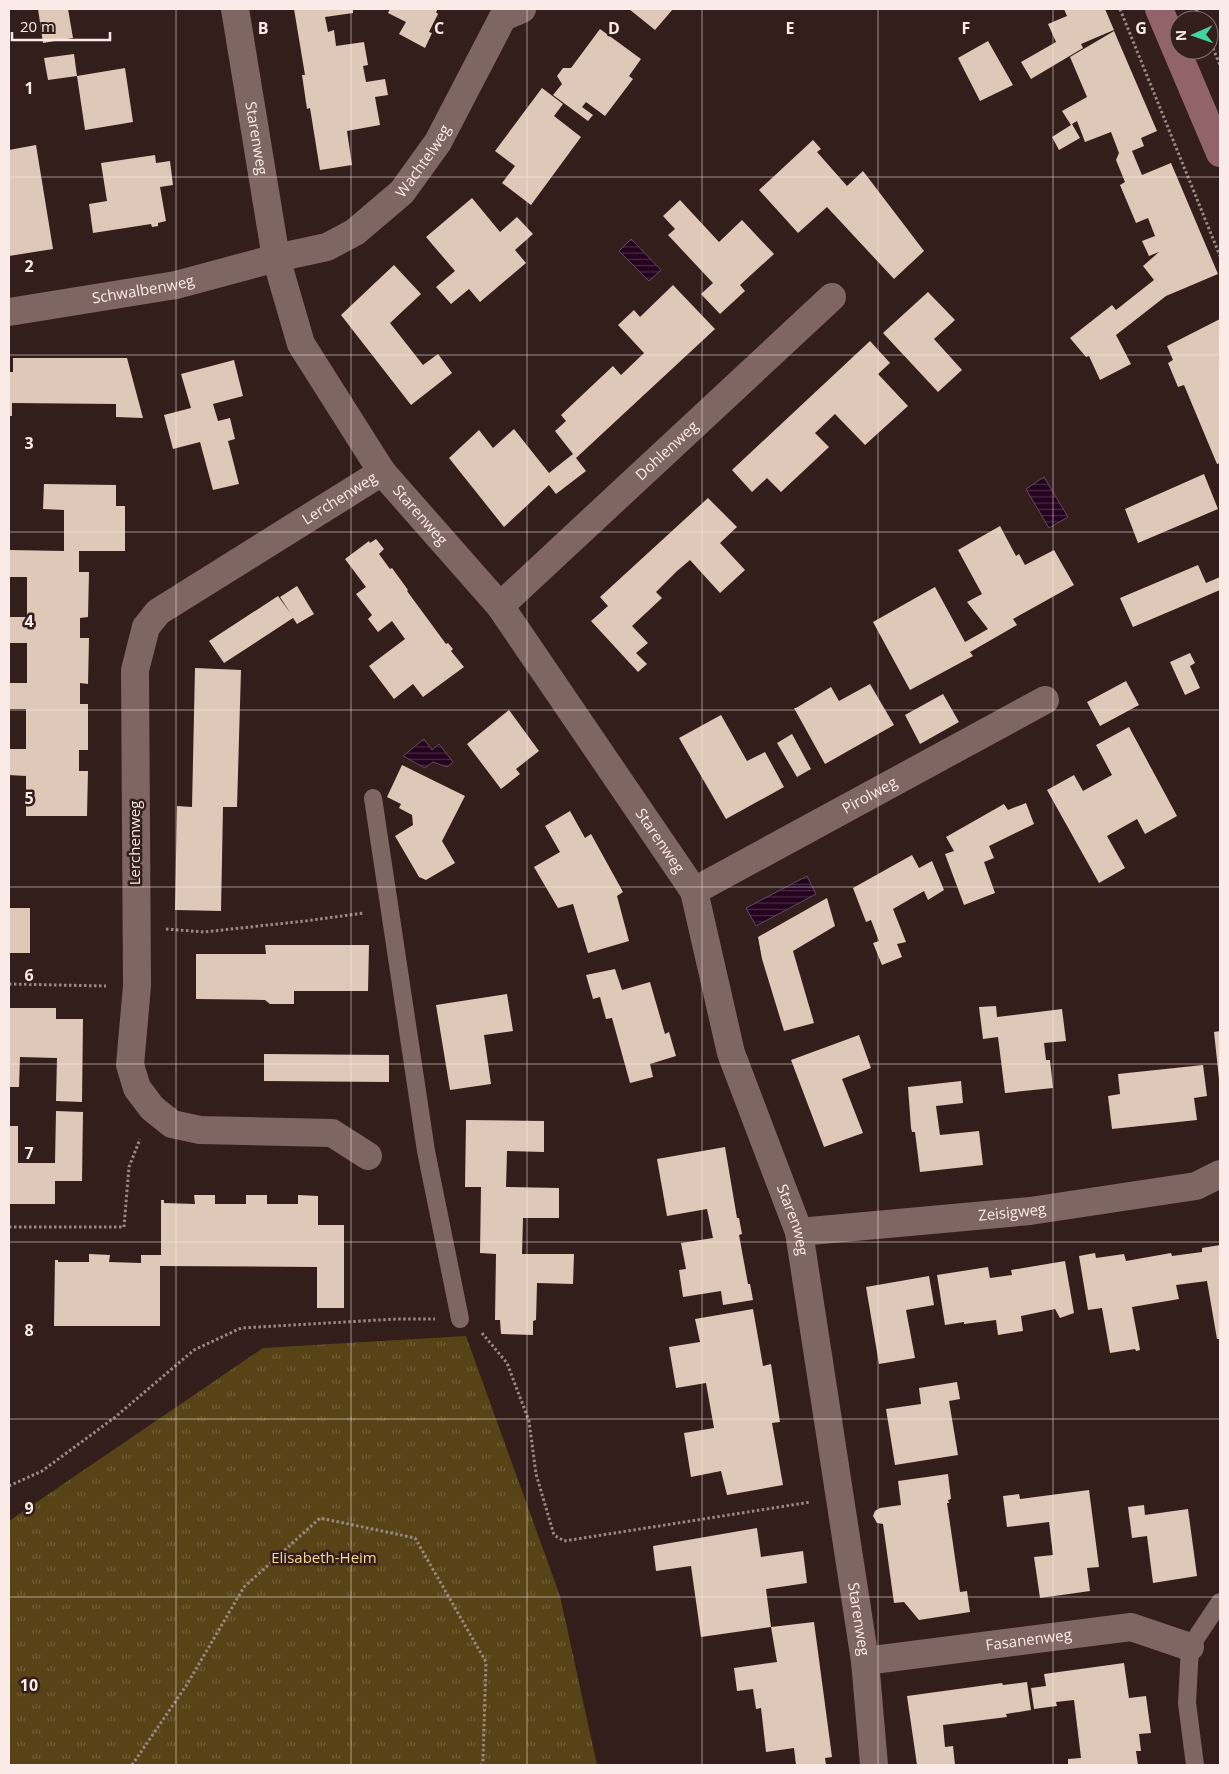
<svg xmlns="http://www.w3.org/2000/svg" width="1229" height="1774" viewBox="0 0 1229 1774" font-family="'Open Sans',sans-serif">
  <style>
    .grass { fill: url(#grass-tufts) }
    .water { fill: url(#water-rules); stroke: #65495c }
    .building { fill: #e0c8b8 }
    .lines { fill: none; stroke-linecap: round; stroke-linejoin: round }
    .path { stroke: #998885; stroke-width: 3; stroke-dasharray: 2.5 2.5; stroke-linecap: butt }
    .service { stroke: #806662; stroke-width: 18 }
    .minor { stroke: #806662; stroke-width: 28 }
    .secondary { stroke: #92646a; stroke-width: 28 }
    .grid { fill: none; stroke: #faebe8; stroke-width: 1; stroke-opacity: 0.55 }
    .labels { text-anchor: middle; stroke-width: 5; stroke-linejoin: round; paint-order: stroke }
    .street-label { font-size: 15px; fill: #faebe8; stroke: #331e1b }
    .park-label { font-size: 15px; fill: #f8d693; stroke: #331e1b }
    .grid-label { font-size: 16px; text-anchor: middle; font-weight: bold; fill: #faebe8; stroke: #331e1b; stroke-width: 5; stroke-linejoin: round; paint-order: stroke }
  </style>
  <defs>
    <pattern id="grass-tufts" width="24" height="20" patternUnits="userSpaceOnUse" patternTransform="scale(1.25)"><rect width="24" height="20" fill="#584316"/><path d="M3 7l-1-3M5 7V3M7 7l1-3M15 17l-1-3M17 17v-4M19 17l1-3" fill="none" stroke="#715e38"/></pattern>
    <pattern id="water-rules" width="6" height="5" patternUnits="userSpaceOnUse" patternTransform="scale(1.25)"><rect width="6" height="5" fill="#250320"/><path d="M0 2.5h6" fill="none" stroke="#462840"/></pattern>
  </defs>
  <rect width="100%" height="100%" fill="#331e1b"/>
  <path class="grass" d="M466,1336L560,1596L597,1765H9V1521L263,1348Z"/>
  <path class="water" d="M631,239L661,270L649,281L619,251Z
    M1044,477L1068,517L1049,528L1026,489Z
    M424,739L432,750L439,744L453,762L447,767L433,762L425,768L403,756Z
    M807,876L816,894L756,926L746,908Z"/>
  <path class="building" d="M38,9H68L73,38L43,43Z
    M294,9H353V13L325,17L328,32L334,30L336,46L364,42L368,65L363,66L366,82L385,79L388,95L375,97L380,125L347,131L352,165L320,170L310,108L307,109L302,75H305Z
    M390,9H438L436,12L438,14L429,32L432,33L425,48L399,34L406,22L388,13Z
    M629,9H673L655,30Z
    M1064,9H1105L1114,30L1081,44L1083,48L1031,79L1021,62L1056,42L1048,24L1067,16Z
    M600,29L641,59L629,76L633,79L605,116L586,102L582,107L593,115L588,121L553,95L562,84L557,76L563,68H571Z
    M1114,31L1157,131L1141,138L1144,146L1132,151L1142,175L1171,163L1218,274L1166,296L1116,335L1131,364L1100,380L1089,356L1086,357L1070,338L1112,305L1116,310L1154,280L1143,266L1159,252L1149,256L1142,241L1155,236L1148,218L1136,223L1120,185L1125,182L1116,160L1119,153L1111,132L1085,142L1077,121L1072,124L1080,138L1059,150L1052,137L1071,125L1062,111L1087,97L1070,57Z
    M988,41L1013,85L980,101L958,58Z
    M74,54L77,76L125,68L133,122L85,130L77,76L48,80L44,58Z
    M542,88L563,104L554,116L581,137L531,205L502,183L515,166L495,151Z
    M813,140L821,149L817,152L847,186L863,171L924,251L894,279L827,207L798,233L759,190Z
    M36,145L53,249L9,256V150Z
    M155,155L156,163L170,161L173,185L160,187L166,221L158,223V226L152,227L151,224L93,233L89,204L107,201L101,163Z
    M472,198L500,232L517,217L533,234L515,250L526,263L480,302L469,289L451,304L436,287L455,271L426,237Z
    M680,200L719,242L742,220L774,254L740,285L745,291L720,314L701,294L713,283L668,235L675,229L663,216Z
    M394,265L421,294L390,323L423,365L438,354L452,373L411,405L341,315Z
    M673,285L715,329L576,458L586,471L556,494L549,485L504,527L449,458L479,430L493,448L514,429L549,473L573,454L555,431L566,421L561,415L613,366L621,375L644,353L618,325L634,310L640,317Z
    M928,292L955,320L934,339L962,370L938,392L883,333Z
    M1220,319V463L1217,464L1184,385L1178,387L1168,363L1173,360L1167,346Z
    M870,341L890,363L878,374L908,406L865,445L835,414L815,433L829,447L781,492L767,478L752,492L732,470Z
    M13,358H127L143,418L116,417V404L12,403V416H9V372H13Z
    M234,360L243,396L213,404L218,421L230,418L235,439L228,441L239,484L213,490L200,442L173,449L164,415L191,408L181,374Z
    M1204,474L1218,509L1138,543L1125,509Z
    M44,484L116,485V506H125V551H79V572H89L88,617L80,618V638H89L88,684L80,683V704H88V750H79V771H88L87,816H26V776L9,775V749H26V709H9V683H27V643H9V617H27V577H9V550L64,551V510L43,509Z
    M708,498L737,527L720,543L745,570L720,593L690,560L677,571L656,592L662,598L632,626L648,643L636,653L647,664L638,672L591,621L608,606L600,597Z
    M1000,526L1016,556L1019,554L1025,565L1054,550L1074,585L1013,619L1017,625L970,652L973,656L910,690L873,622L935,587L965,642L988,629L967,602L982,594L958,550Z
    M376,539L384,549L379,554L390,569L392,568L408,590L407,591L446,644L448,643L453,649L451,651L464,667L423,697L413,684L394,699L369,666L405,639L392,621L378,632L368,619L372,615L356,594L366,587L345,559L369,541L370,543Z
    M1198,565L1206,583L1220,577V590L1133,627L1120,598Z
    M297,586L314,614L297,624L293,618L224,663L209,641L278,596L291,614L280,597Z
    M1190,653L1195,663L1190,666L1200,688L1185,695L1170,662Z
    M195,668L241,670L237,807H223L221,911L175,910L177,806L192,807Z
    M1126,681L1139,705L1100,726L1087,702Z
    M870,684L894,725L825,764L794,708H796L831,687L839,701Z
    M943,694L959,722L920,744L905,715Z
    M509,710L539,751L516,769L520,774L501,789L467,744Z
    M721,715L747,761L765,752L784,787L726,819L679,738Z
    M1129,727L1177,816L1145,834L1137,819L1107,836L1125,868L1099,883L1047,790L1074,775L1083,791L1112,775L1096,745Z
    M792,734L811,769L797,777L777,743Z
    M402,765L465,796L442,841L455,863L426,880L419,877L395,836L413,825L412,815L399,808L401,804L387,797Z
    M1026,803L1034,824L989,846L994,858L984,862L995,893L964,905L945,854L954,851L946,837L1004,804L1008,810Z
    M570,811L585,838L591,834L623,892L617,896L629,941L588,953L573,904L558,908L534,867L560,852L545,826Z
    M912,855L919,868L932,861L944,890L928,900L924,891L893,909L906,942L897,944L902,957L882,965L873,943L879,941L871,920L866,922L853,888Z
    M827,898L835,926L793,951L814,1023L784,1031L762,959L758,937Z
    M9,908H30V953H9Z
    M265,945H369L368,991H294V1004H270L265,1000L196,999V954H266Z
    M615,969L622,990L650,982L665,1034L669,1032L676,1056L650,1064L653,1077L630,1083L612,1018L606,1019L600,997L593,999L586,975Z
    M507,994L513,1031L484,1035L491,1084L450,1090L436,1005Z
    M996,1006L997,1017L1062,1009L1066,1041L1044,1043L1046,1060H1050L1053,1088L1005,1093L998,1037L983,1039L979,1007Z
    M9,1008H56V1019H83L82,1102L56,1101L57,1058L20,1057L19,1087H9Z
    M1220,1031V1079H1219L1214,1032Z
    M859,1035L871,1068L842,1079L863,1133L824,1147L791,1060Z
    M264,1054L389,1055V1082L264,1081Z
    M1203,1065L1207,1096L1194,1098L1197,1120L1112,1129L1108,1096L1120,1094L1118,1074Z
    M961,1081L963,1103L936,1106L940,1135L979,1131L983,1165L920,1172L915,1132H912L911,1128L908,1087Z
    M56,1111L83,1112L82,1181H55V1204H9V1126H18V1163H55Z
    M466,1120L544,1121V1152L507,1151L506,1187L559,1188V1218H523L522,1254H574L573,1284L537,1283L536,1320L533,1321V1335L501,1334L500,1320H495L496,1254L480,1253L481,1187H465Z
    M725,1147L737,1218H739L742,1234L739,1235L748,1284H750L753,1300L723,1305L721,1291L683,1297L679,1270L686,1269L681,1243L713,1238L707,1209L667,1216L657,1159Z
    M194,1195H215V1204H246V1195H267V1204H298V1195L318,1196V1225H344V1308H317V1267L160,1266V1326H54L55,1260H58V1262H89V1254L110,1255L109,1262L141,1263V1255H161V1200H164V1203L195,1204Z
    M1220,1245V1339H1217L1207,1281L1176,1285L1179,1299L1132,1307L1140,1350L1136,1351L1135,1349L1110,1353L1102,1308L1088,1310L1079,1256L1095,1253L1096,1258L1124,1254L1126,1261L1171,1253L1172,1256L1202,1252V1248Z
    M1065,1261L1074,1313L1060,1318L1055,1309L1021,1316L1023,1331L998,1335L996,1320L964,1324V1322L945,1325L937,1275L988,1267L990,1278L1012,1275L1011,1270Z
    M929,1276L934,1305L906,1310L915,1358L879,1364L866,1287Z
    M753,1309L763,1366L771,1364L780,1422L772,1423L783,1485L727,1495L721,1471L691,1477L684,1433L714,1428L706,1383L676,1388L669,1347L700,1342L695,1319Z
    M957,1382L960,1399L949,1401L958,1455L895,1465L886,1409L921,1404L919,1388Z
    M948,1474L951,1499L948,1500L949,1503H947L960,1592L967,1591L970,1612L919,1620L904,1602L894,1603L883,1524L877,1523L873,1516L875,1511L880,1508L901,1505L898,1481Z
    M1089,1490L1099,1567L1087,1568L1090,1591L1040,1598L1034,1557L1053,1555L1049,1522L1007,1527L1003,1496L1019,1494L1020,1499Z
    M1144,1505L1145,1515L1188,1509L1197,1576L1153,1583L1147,1536L1132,1538L1128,1507Z
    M757,1528L761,1557L803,1551L807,1583L766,1589L771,1627L701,1637L691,1566L656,1571L653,1546Z
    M814,1622L832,1757L825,1758L826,1765H796L794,1748L766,1752L761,1708L756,1709L753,1689L737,1691L734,1668L777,1662L771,1627Z
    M1124,1663L1129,1698L1146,1696L1151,1733L1139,1734L1141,1751H1136L1138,1765H1068V1759L1081,1758L1074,1700L1056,1702L1057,1706L1034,1709L1031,1688L1046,1686L1044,1674Z
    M1027,1682L1031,1710L1006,1714L1007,1717L943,1725L945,1747L953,1746L955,1765H917L907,1696L1002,1683L1003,1685Z"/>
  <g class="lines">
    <path class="path" d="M1120,9L1220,256
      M1196,9L1201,20
      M1209,39L1220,65
      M166,929L204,932L305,921L364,913
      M9,984L106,986
      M9,1227H124L129,1167L140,1139
      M482,1333L507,1363L529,1421L536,1474L554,1535L564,1541L811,1502
      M9,1486L42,1471L114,1418L194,1350L241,1328L397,1319H435
      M132,1765L186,1686L244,1587L320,1518L415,1538L486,1662L483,1760L481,1765"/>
    <path class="service" d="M373,798L426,1151L460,1319
      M1195,1765L1187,1703L1190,1647L1220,1602"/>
    <g class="minor">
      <path id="s1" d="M235,9L276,258L301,344L382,472L500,606L694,891L731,1053L799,1232L865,1661L874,1765"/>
      <path id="s2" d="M9,312L176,285L276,258L327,247L355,232L402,192L438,142L503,17L522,9"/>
      <path id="s3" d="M500,606L832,297"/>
      <path id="s4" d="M694,891L1045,700"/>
      <path id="s5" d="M368,1156L332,1133L200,1130L172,1124L152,1108L137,1088L130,1065L137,986L135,670L146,627L158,612L382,472"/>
      <path id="s6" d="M799,1232L1030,1211L1196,1186L1220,1174"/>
      <path id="s7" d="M865,1661L1131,1627L1190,1647"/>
    </g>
    <path class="secondary" d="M1159,9L1220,153"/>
  </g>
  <path class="grid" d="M176,9V1765M351,9V1765M527,9V1765M702,9V1765M878,9V1765M1053,9V1765M9,177H1220M9,355H1220M9,532H1220M9,710H1220M9,887H1220M9,1064H1220M9,1242H1220M9,1419H1220M9,1597H1220"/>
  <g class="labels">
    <g class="street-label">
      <text dy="5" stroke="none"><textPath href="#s1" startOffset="131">Starenweg</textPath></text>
      <text dy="5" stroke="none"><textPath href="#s2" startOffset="456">Wachtelweg</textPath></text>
      <text dy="5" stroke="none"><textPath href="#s2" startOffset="136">Schwalbenweg</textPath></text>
      <text dy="5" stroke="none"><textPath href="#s3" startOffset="228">Dohlenweg</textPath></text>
      <text dy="5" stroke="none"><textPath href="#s5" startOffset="951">Lerchenweg</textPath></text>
      <text dy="5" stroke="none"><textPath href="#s1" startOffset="551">Starenweg</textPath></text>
      <text dy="5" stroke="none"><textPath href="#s4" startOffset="200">Pirolweg</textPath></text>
      <text dy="5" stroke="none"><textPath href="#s1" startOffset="956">Starenweg</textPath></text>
      <text transform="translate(135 843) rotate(-90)" y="5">Lerchenweg</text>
      <text dy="5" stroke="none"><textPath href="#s6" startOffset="214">Zeisigweg</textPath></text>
      <text dy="5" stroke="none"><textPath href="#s1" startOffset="1361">Starenweg</textPath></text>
      <text dy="5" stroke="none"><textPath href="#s1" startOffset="1766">Starenweg</textPath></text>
      <text dy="5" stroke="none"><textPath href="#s7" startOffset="165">Fasanenweg</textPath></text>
    </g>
    <g class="park-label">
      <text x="324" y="1563">Elisabeth-Heim</text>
    </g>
  </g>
  <g class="grid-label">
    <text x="263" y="34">B</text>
    <text x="439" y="34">C</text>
    <text x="614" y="34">D</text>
    <text x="790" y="34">E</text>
    <text x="966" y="34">F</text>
    <text x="1141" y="34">G</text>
    <text x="29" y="94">1</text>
    <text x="29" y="272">2</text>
    <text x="29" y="449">3</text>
    <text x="29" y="627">4</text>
    <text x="29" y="804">5</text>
    <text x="29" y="981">6</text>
    <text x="29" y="1159">7</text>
    <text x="29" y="1336">8</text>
    <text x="29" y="1514">9</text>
    <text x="29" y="1691">10</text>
  </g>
  <rect width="1229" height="1774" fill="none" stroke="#faebe8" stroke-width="20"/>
  <g transform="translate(1194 35) rotate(268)"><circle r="24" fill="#331e1b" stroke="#83706d"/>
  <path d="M0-4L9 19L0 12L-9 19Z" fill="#41d4a1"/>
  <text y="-8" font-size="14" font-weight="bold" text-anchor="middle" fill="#faebe8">N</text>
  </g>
  <path d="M12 32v8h98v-8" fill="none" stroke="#faebe8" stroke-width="2.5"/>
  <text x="20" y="32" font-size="15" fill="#faebe8" stroke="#331e1b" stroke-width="4" paint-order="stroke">20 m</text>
</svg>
